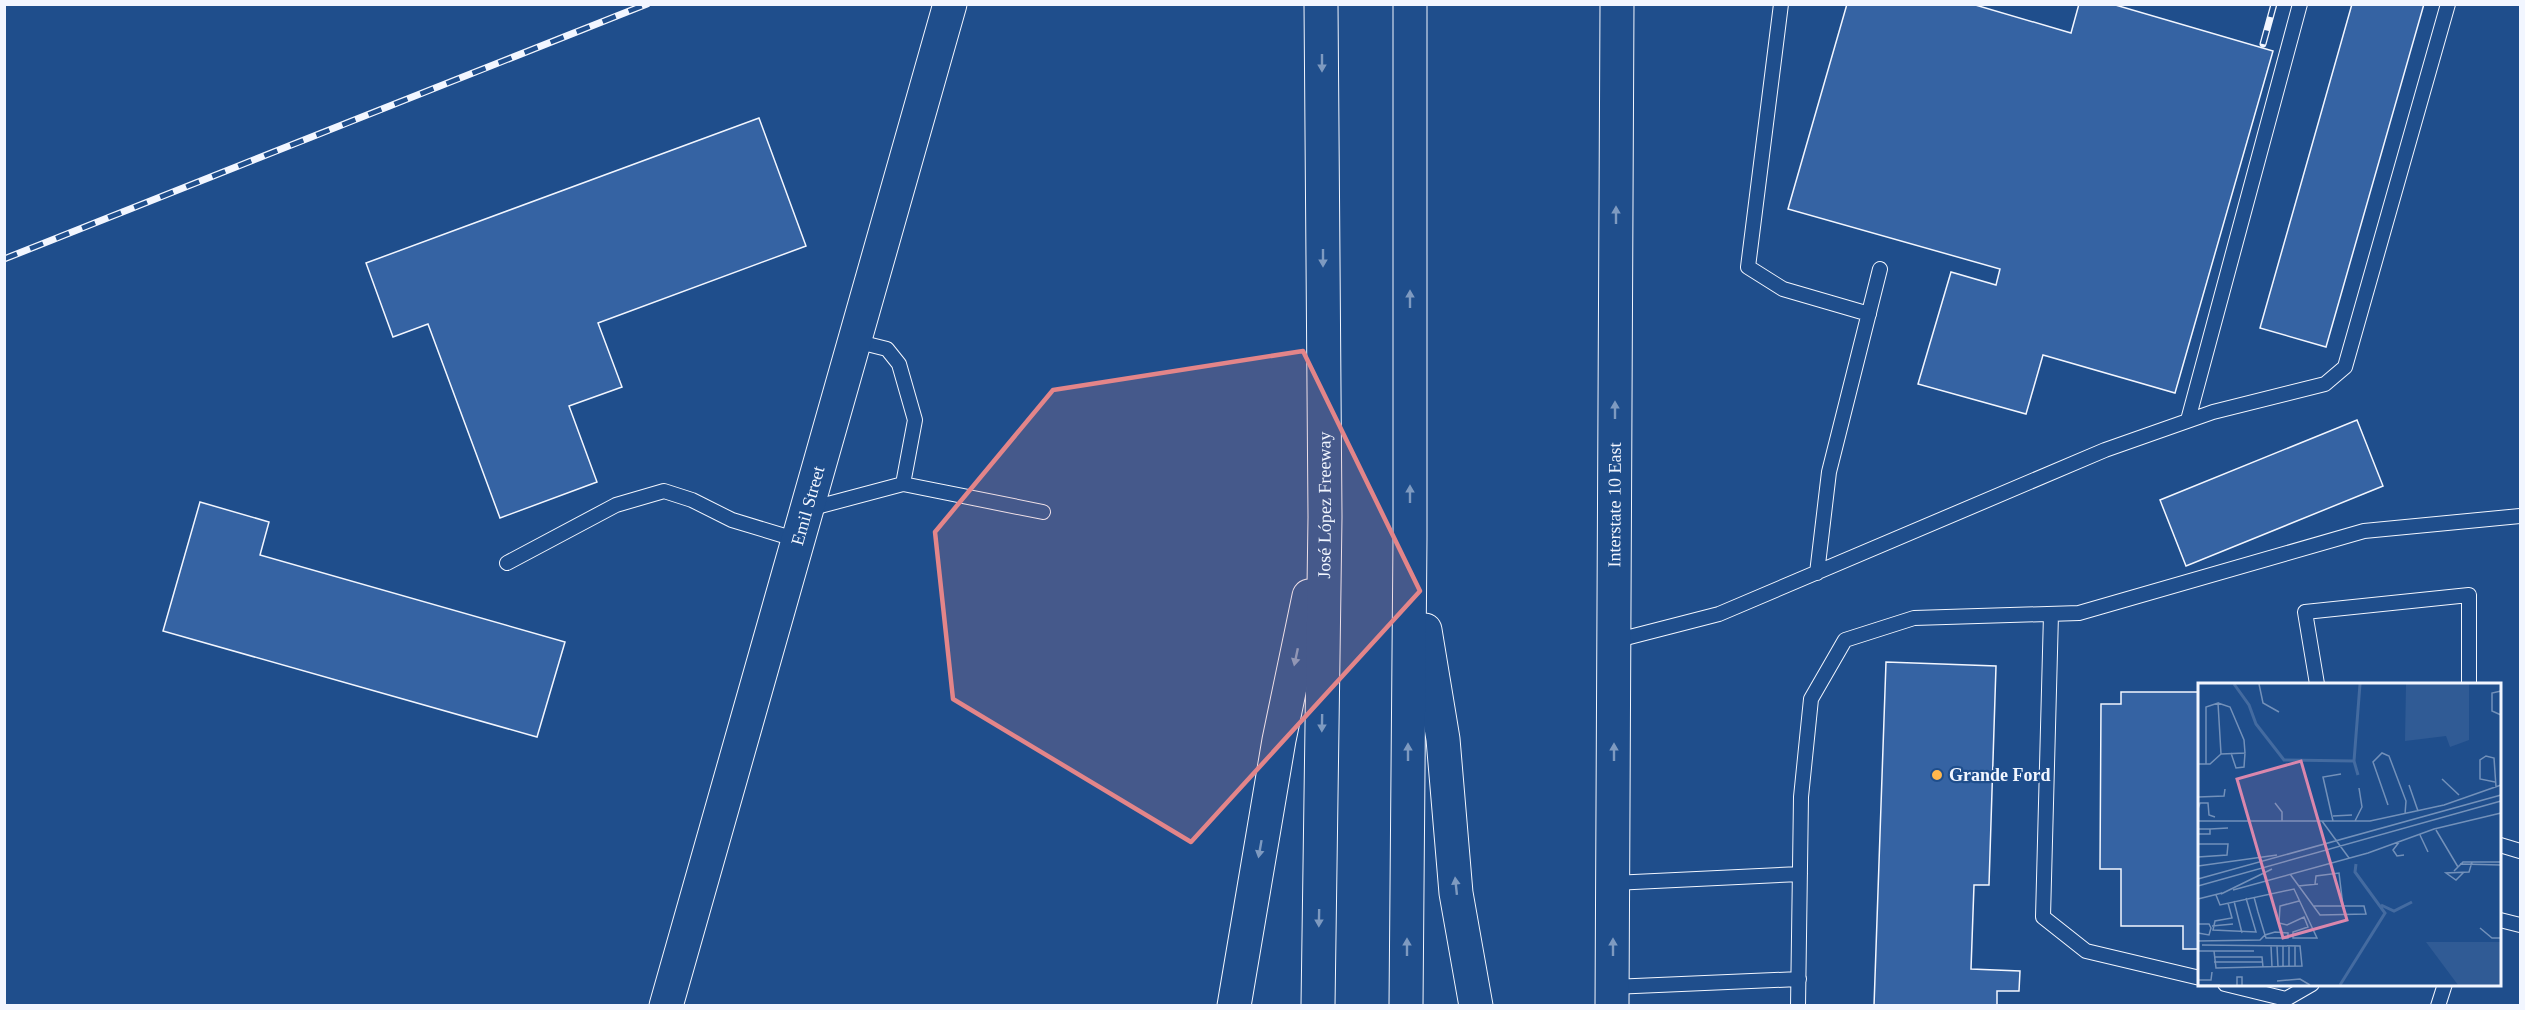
<svg xmlns="http://www.w3.org/2000/svg" width="2525" height="1010" viewBox="0 0 2525 1010" font-family="Georgia,serif">
  <style>
    .building { fill: #3563a3; stroke: #f2f6ff; stroke-width: 1.5 }
    .lines { fill: none; stroke-linecap: round; stroke-linejoin: round }
    .lane-casing { stroke: #f2f6ff; stroke-width: 16 }
    .secondary-casing { stroke: #f2f6ff; stroke-width: 35 }
    .highway-casing { stroke: #f2f6ff; stroke-width: 35 }
    .lane { stroke: #1f4e8c; stroke-width: 14 }
    .secondary { stroke: #1f4e8c; stroke-width: 33 }
    .highway { stroke: #1f4e8c; stroke-width: 33 }
    .rail-casing { stroke: #f2f6ff; stroke-width: 7 }
    .rail { stroke: #1f4e8c; stroke-width: 4.5; stroke-dasharray: 14; stroke-linecap: butt }
    .oneway { fill: #7e9ac0 }
    .marked { fill: #e38589; fill-opacity: 0.2; stroke: #e38589; stroke-width: 4.5; stroke-linejoin: round }
    .poi-dot { fill: #ffb74d; stroke: #1f4e8c; stroke-width: 2 }
    .labels { text-anchor: middle; stroke-width: 4.5; stroke-linejoin: round; paint-order: stroke }
    .street-label { font-size: 18px; fill: #f2f6ff; stroke: #1f4e8c }
    .poi-label { font-size: 18px; font-weight: bold; fill: #f2f6ff; stroke: #1f4e8c; text-anchor: start }
    .inset-river { fill: none; stroke: #446ba0; stroke-width: 3 }
    .inset-road { fill: none; stroke: #7391ba; stroke-width: 1.5 }
    .view { fill: #da87ad; fill-opacity: 0.15; stroke: #da87ad; stroke-width: 3 }
    .inset-edge { fill: none; stroke: #f2f6ff; stroke-width: 3 }
  </style>
  <rect width="100%" height="100%" fill="#1f4e8c"/>
  <path class="building" d="M1847,4H1972L2071,33L2079,4H2112L2273,51L2175,393L2043,355L2026,414L1918,384L1951,272L1996,285L2000,269L1788,209Z
    M2352,4H2424L2326,347L2260,328Z
    M759,118L806,246L598,323L622,387L569,406L597,482L500,518L428,324L393,337L366,263Z
    M2357,420L2383,486L2186,566L2160,500Z
    M200,502L269,522L260,555L565,642L537,737L163,631Z
    M1886,662L1996,666L1989,885H1974L1971,969L2020,971L2019,991H1997V1006H1874Z
    M2121,692H2200V949H2183V926H2121V869H2100L2101,704H2121Z"/>
  <g class="lines">
    <defs>
      <path id="lane" d="M1781,4L1748,267L1783,289L1869,314
        M855,341L887,349L899,364L915,420L903,484
        M2188,420L2300,4
        M809,509L903,484L1043,512
        M507,563L616,505L664,491L692,500L732,520L798,540
        M1817,573L1829,472L1880,269
        M2051,614L2043,917L2086,951L2200,978
        M1614,641L1719,614L2105,450L2213,412L2325,384L2345,367L2448,4
        M2317,684L2305,612L2469,595V684
        M2500,845L2520,851
        M1613,883L1800,874
        M2500,920L2520,925
        M2225,984L2286,999L2312,984
        M1612,987L1799,979
        M1798,1006L1801,797L1811,699L1845,640L1914,618L2079,613L2364,531L2520,516
        M2438,1006L2445,984"/>
      <g id="secondary">
        <path id="s1" d="M666,1006L950,4"/>
        <path id="s2" d="M1612,1006L1617,4"/>
      </g>
      <g id="highway">
        <path d="M1425,630L1443,739L1456,893L1476,1006"/>
        <path d="M1234,1006L1279,740L1309,596"/>
        <path id="s3" d="M1318,1006L1325,517L1321,4"/>
        <path d="M1406,1006L1410,538V4"/>
      </g>
    </defs>
    <use href="#lane" class="lane-casing"/>
    <use href="#secondary" class="secondary-casing"/>
    <use href="#highway" class="highway-casing"/>
    <use href="#lane" class="lane"/>
    <use href="#secondary" class="secondary"/>
    <use href="#highway" class="highway"/>
    <defs>
      <path id="rail" d="M2263,44L2274,4
        M4,259L647,4"/>
    </defs>
    <use href="#rail" class="rail-casing"/>
    <use href="#rail" class="rail"/>
  </g>
  <defs><path id="oneway-solid" d="M-6-.8H1V-3.2L6.5 0L1 3.2V.8H-6Z" transform="scale(1.5)"/></defs>
  <g class="oneway">
    <use href="#oneway-solid" transform="translate(1322 63) rotate(90)"/>
    <use href="#oneway-solid" transform="translate(1616 215) rotate(-90)"/>
    <use href="#oneway-solid" transform="translate(1323 258) rotate(90)"/>
    <use href="#oneway-solid" transform="translate(1410 299) rotate(-90)"/>
    <use href="#oneway-solid" transform="translate(1615 410) rotate(-90)"/>
    <use href="#oneway-solid" transform="translate(1410 494) rotate(-90)"/>
    <use href="#oneway-solid" transform="translate(1296 657) rotate(102)"/>
    <use href="#oneway-solid" transform="translate(1322 723) rotate(91)"/>
    <use href="#oneway-solid" transform="translate(1408 752) rotate(-90)"/>
    <use href="#oneway-solid" transform="translate(1614 752) rotate(-90)"/>
    <use href="#oneway-solid" transform="translate(1260 849) rotate(100)"/>
    <use href="#oneway-solid" transform="translate(1456 886) rotate(-96)"/>
    <use href="#oneway-solid" transform="translate(1319 918) rotate(91)"/>
    <use href="#oneway-solid" transform="translate(1407 947) rotate(-90)"/>
    <use href="#oneway-solid" transform="translate(1613 947) rotate(-90)"/>
  </g>
  <path class="marked" d="M1303,351L1420,591L1191,842L953,699L935,532L1053,390Z"/>
  <circle class="poi-dot" cx="1937" cy="775" r="6"/>
  <g class="labels">
    <g class="street-label">
      <text dy="6" stroke="none"><textPath href="#s1" startOffset="520">Emil Street</textPath></text>
      <text dy="6" stroke="none"><textPath href="#s3" startOffset="501">José López Freeway</textPath></text>
      <text dy="6" stroke="none"><textPath href="#s2" startOffset="501">Interstate 10 East</textPath></text>
    </g>
    <g class="poi-label">
      <text x="1949" y="781">Grande Ford</text>
    </g>
  </g>
  <g transform="translate(2198 683)">
    <rect width="303" height="303" fill="#1f4e8c"/>
    <path d="M208,1H271V57L252,64L248,53L207,58ZM228,259H303V302H260Z" fill="#305b95"/>
    <path class="inset-river" d="M36,1L51,22L58,41L86,77L156,78M160,92L156,78L162,1M183,222L196,228L214,219M142,302L187,230L157,189L158,181"/>
    <path class="inset-road" d="M61,1L65,20L81,29M303,8L294,10V28L303,32M20,20L32,24L46,57L47,70L23,71M33,70L38,85L46,84L47,70M1,81H12L23,71L20,20L8,24V81M244,96L261,112M297,99L282,96V77L288,73L296,75L298,104M211,102L220,128M0,114L26,113L27,106M77,120L84,129V138M190,122L175,79L184,70L191,73L208,118L207,131M0,126L2,120H10L11,132L17,134M135,133L154,132M0,138H172L246,122L303,102M124,138L151,175M135,138L125,94L143,91M157,138L164,124L161,105M0,146H12V151H0M12,146L30,145M238,147L260,184M222,152L230,169M202,158L195,167L199,173L206,172M0,161H30L29,172L0,174M262,181L303,182M0,183L79,172M256,188L265,179H303M266,189L258,197L248,190L271,189L274,179M92,191L122,232L168,231L166,223H116M0,196L303,112M117,201L118,193L141,190L145,223M0,203L303,118M100,203L120,201M35,207L170,170L236,146L303,130M23,211L74,186M18,212L22,222L96,206L119,255H95V249L110,244L106,234L89,242L81,240L82,223L101,218M0,216L24,210M36,218L44,250M30,220L34,235L17,238L15,247L58,249L48,215M0,241H11L13,245L11,252L0,250M14,243L35,241M282,245L294,255H303M0,258L62,257L67,252L77,249L90,250V255H68L67,252L60,229L56,214M4,262L102,263L104,283L18,285L16,268M73,263L74,284M79,263L80,284M85,263V284M91,263V284M97,263V284M0,268H56M16,274H56M56,274H64L65,284M16,279H65M0,297H13L14,289M79,298L102,296L112,302M0,302H22M39,302V294H44V302"/>
    <path class="view" d="M103,78L149,237L85,255L39,96Z"/>
    <rect width="303" height="303" class="inset-edge"/>
  </g>
  <rect width="2525" height="1010" fill="none" stroke="#f2f6ff" stroke-width="12"/>
</svg>
